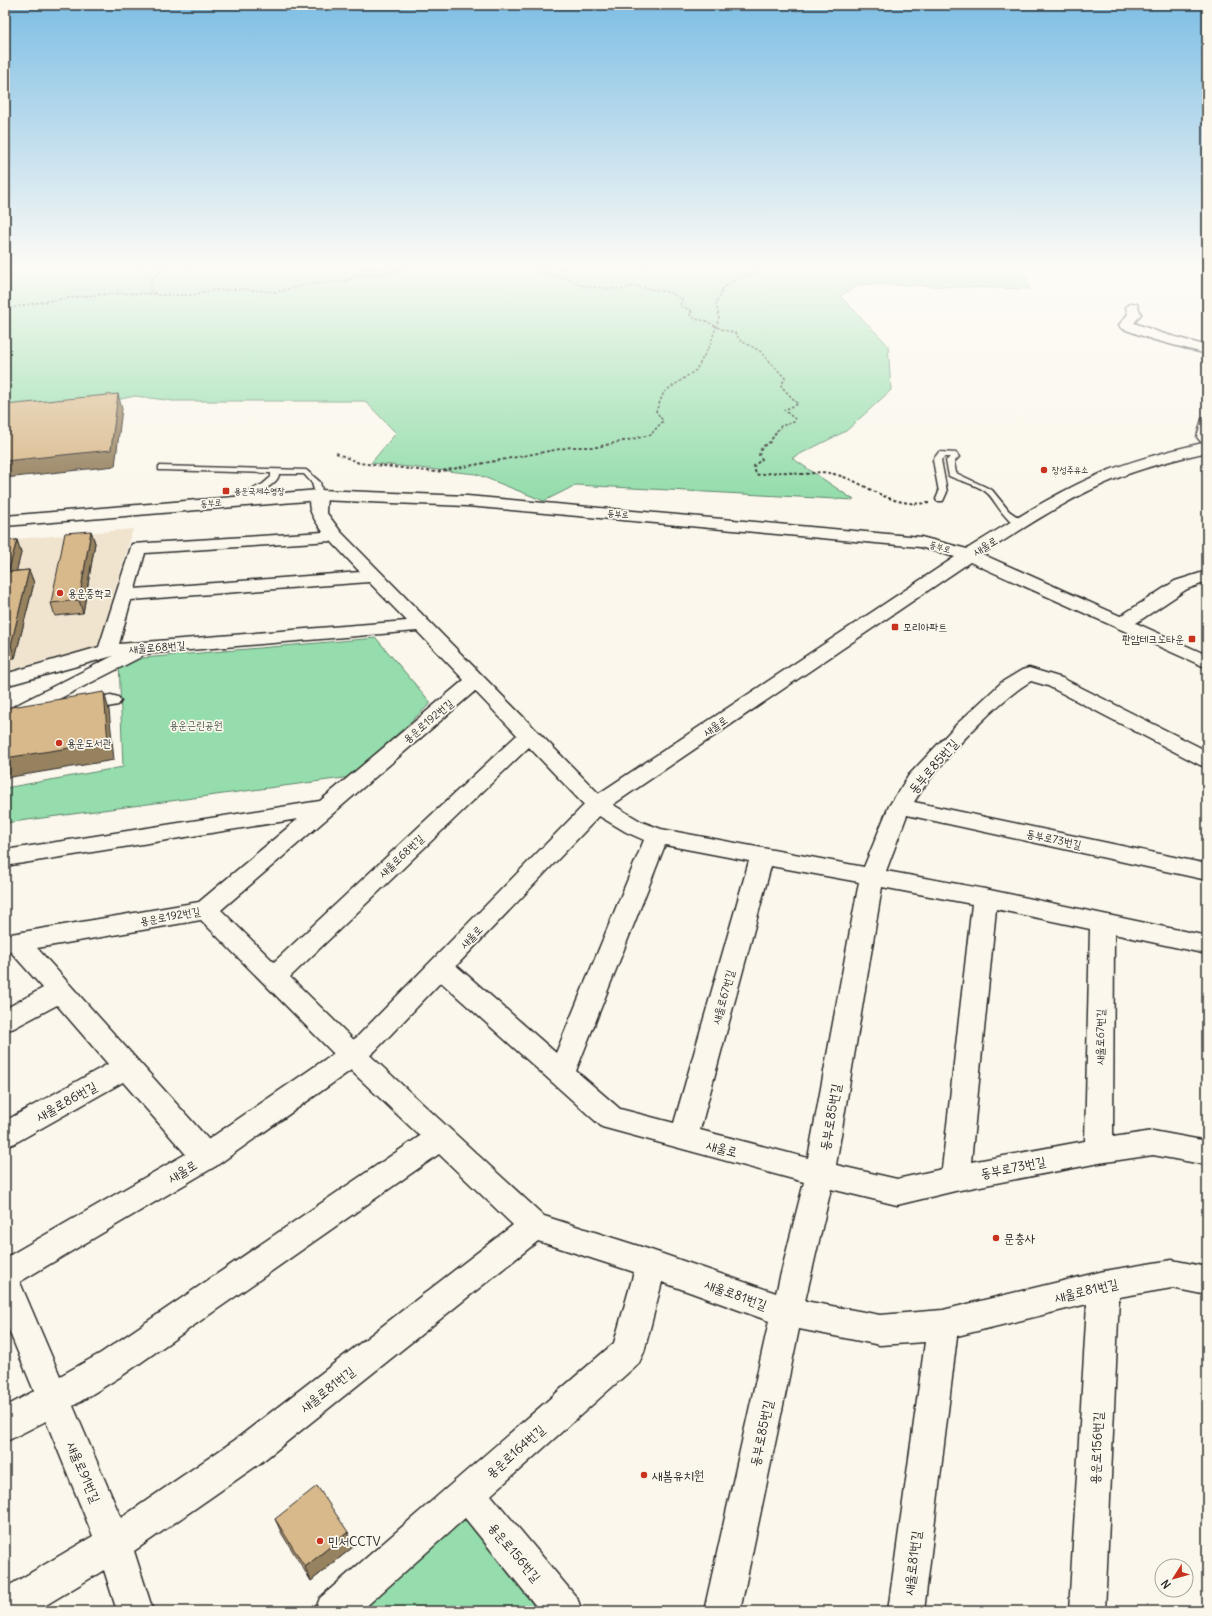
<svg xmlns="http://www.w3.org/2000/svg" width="1212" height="1616" viewBox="0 0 1212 1616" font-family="Delius,'Poor Story',sans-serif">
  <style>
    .built { fill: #f0e4cf }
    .green { fill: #95ddac; stroke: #60846c }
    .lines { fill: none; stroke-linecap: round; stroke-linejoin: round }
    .lane-casing { stroke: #2b2b2b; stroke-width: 3 }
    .street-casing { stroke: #2b2b2b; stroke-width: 3 }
    .secondary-casing { stroke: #2b2b2b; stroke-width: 3 }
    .path-far1 { stroke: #2b2b2b; stroke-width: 1.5; stroke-dasharray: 2.5 2; stroke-linecap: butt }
    .path { stroke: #2b2b2b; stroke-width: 2; stroke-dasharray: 3 2.5; stroke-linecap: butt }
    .lane { fill: #fbf7ec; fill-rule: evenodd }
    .street { fill: #fbf7ec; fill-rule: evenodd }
    .secondary { fill: #fbf7ec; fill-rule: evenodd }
    .wall { fill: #ba9f78; stroke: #2b2b2b }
    .shaded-wall { fill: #978261; stroke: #2b2b2b }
    .building { fill: #d8b98b; stroke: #2b2b2b }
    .poi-dot { fill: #c8321e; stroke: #fbf7ec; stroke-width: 1.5 }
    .labels { text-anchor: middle; stroke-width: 3.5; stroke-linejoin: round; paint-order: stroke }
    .far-poi-label { font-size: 9px; fill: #2b2b2b; stroke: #fbf7ec; text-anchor: start }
    .far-street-label { font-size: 9px; fill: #2b2b2b; stroke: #fbf7ec }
    .street-label { font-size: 11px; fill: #2b2b2b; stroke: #fbf7ec }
    .poi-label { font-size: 11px; fill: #2b2b2b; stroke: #fbf7ec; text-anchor: start }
    .park-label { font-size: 11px; fill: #46584b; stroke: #fbf7ec }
    .near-street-label { font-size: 13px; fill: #2b2b2b; stroke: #fbf7ec }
    .near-poi-label { font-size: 13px; fill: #2b2b2b; stroke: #fbf7ec; text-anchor: start }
  </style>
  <rect width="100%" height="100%" fill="#fbf7ec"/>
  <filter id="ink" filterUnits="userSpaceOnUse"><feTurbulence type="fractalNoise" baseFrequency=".025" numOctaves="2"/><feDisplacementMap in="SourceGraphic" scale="8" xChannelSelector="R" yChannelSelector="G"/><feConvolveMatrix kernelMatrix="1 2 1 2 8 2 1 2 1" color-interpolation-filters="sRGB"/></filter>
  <g filter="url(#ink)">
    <path class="built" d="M133,529L99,646L5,672V540Z"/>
    <path class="green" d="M5,268H1021L1030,289L861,284L840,296L888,345L891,390L846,431L792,458L854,500L576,485L544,501L476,474L371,463L396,433L365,401H173L135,396L60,412L5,414Z
      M376,638L431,703L351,777L5,823V788L123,767L119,660Z
      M465,1514L538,1611H365L361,1604Z"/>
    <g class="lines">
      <defs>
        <path id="lane" d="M939,452L956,453L959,457L954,462L956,473L992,490L1009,511L1025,522V526C1010,529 998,506 991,497C982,485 962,482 949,476L946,461L950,457H944L941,460L947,492L943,501H937L936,499L939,492L933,460Z
          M159,466L306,470L320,482L323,495L322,497H316L312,483L304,474H279C279,486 243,501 232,504L228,502L229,500L263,484L271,477V473L162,470H159Z"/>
        <path id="street" d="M1132,303L1137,304L1141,314L1134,323L1161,333L1207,346V354L1151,339L1121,328L1119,325L1128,314L1126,307Z
          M1207,418V445L1202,443L1197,437L1202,419Z
          M319,490L325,492L327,495L326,512L341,532L605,800L642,822L661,829L864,867L889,806L909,775L957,724L1002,682L1022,670L1029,668L1062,678L1207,751V767L1200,765L1048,686L1031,681C994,703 937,765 914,802L1207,864V880L907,815L886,871L985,889L1207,936V954L1114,934L1113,1137L1153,1131L1207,1141V1165L1153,1155L1099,1163L955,1191L897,1205L831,1189L805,1301L880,1315L943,1310L1104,1271L1172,1260L1207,1267V1295L1172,1288L1119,1297L1105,1611H1069L1087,1304L957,1336L924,1611H888L925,1342L880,1345L799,1329L740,1611H704L769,1321L662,1282L644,1352L639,1363L491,1495L577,1598L582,1611H540L465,1518L361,1611H315L320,1598L614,1343L634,1272L538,1241L259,1464L134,1551L153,1611H117L104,1570L36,1611H5V1588L93,1536L46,1421L5,1442V1407L34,1391L5,1321V1269L16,1273L60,1376L101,1353L420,1136L343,1063L201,920L37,948L216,1148L220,1157L216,1166L206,1169L196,1166L123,1082L15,1143L5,1147V1121L108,1064L57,1005L14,1028L5,1031V1009L43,988L11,952L5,953V935L199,902L298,819L5,866V850L320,801L464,680L417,631L143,654L141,657L12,723L5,725V711L113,656L5,686V674L99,647L132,544L323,532C315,520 303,506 313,492ZM331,541L360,572L135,589L145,553ZM369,582L407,621L119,644L131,600ZM475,691L517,735L274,962L221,910ZM529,747L589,810L626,832L644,840L556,1053L451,961L442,959L433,961L430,968L433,975L602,1127L804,1182L776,1293L651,1250L544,1216L361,1047L290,977ZM665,845L749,861L674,1123L620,1109L576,1071ZM771,866L859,882L808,1158L700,1130ZM882,887L972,904L942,1169L897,1179L836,1165ZM996,909L1090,929L1085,1141L971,1162ZM439,1154L513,1225L235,1440L121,1518L73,1406L123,1375Z
          M1207,571V582L1187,589L1130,627L1123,629L1116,627L1114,623L1116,619L1175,581Z
          M111,695L118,697L121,701L118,705L77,713L70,711L67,707L70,703Z"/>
        <path id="secondary" d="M1207,442V452C1177,459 1148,466 1120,477C1071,496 1026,527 982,554L1207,655V668L970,562L605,810L375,1051L361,1063L216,1166L16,1284L5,1288V1258L196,1148L343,1047L357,1037L589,800L955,557L920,547L467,506L319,500L5,526V516L319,490L467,496L921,537L967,549C1012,521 1058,491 1107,471C1140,458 1173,450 1207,442Z"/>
      </defs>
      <use href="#lane" class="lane-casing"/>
      <use href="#street" class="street-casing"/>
      <use href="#secondary" class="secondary-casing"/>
      <path class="path-far1" d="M163,268L152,278L150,290L158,295H193L206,291L238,289L277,292L305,285L345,281L360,275H376L405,268
        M536,268L546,275L567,277L574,283L584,286L621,289L634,286L668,292L682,299L680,306L693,311L689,314L695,319L706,321L721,329L735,333L741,341L760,351L785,378L781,386L798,404L784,410L795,419L794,422L781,426L775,433
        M5,309C54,299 105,291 155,294
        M652,433L663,421L656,411L664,392L696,370L710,345L719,318L716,302L721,295L722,289L737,278L752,275L763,268"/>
      <path class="path" d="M776,432L770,442L762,447L759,455L762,459L754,466L756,475C765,474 774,472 783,472C789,472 795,474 802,474C815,474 819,470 834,474C872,484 884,507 929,503
        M336,453L359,463L436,472L571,447H597L650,435L653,432"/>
      <use href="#lane" class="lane"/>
      <use href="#street" class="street"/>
      <use href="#secondary" class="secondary"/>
    </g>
    <path class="wall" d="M91,531L95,543L83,613L55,616L51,603Z
      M17,540L21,553L16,571L29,570L34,583L15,658L5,659V541Z
      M275,1519L348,1532L353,1547L311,1581L282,1534Z"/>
    <path class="shaded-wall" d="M118,394L122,409L115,466L5,478V461Z
      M91,531L95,543L83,613L79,600Z
      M17,540L21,553L13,585L8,572Z
      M29,570L34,583L15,658L11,645Z
      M104,692L109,710L114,760L5,778V758Z
      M348,1532L353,1547L311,1581L305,1567Z"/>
    <path class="building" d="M118,394L111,450L5,461V405Z
      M91,531L79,600L51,603L65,533Z
      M17,540L8,572L29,570L11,645L5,646V541Z
      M104,692L108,742L5,758V708Z
      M317,1486L348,1532L305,1567L275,1519Z"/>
  </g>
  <linearGradient id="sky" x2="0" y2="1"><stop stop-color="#7ebee4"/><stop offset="0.54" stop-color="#fdfbf6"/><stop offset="1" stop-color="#fdfbf6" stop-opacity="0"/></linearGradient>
  <rect width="1212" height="494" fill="url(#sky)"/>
  <g class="poi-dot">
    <circle cx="1044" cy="470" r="4"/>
    <rect x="222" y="487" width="8" height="8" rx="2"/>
    <circle cx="60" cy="593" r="4"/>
    <rect x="891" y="623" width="8" height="8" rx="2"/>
    <rect x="1188" y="635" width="8" height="8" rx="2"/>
    <circle cx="59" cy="743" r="4"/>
    <circle cx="996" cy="1238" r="4"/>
    <circle cx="644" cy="1475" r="4"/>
    <circle cx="320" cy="1541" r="4"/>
  </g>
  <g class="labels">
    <g class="far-poi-label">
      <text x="1052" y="473">장성주유소</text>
      <text x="234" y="494">용운국제수영장</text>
    </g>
    <g class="far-street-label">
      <text transform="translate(211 503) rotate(-5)" y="3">동부로</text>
      <text transform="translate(618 514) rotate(5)" y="3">동부로</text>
      <text transform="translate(940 547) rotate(16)" y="3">동부로</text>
    </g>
    <g class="street-label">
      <text transform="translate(985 546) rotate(-31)" y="4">새울로</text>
      <text transform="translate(157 647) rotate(-4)" y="4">새울로68번길</text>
      <text transform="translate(428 721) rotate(-40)" y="4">용운로192번길</text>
      <text transform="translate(715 726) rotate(-34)" y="4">새울로</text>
      <text transform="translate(1054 839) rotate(12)" y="4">동부로73번길</text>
      <text transform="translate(401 856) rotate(-43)" y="4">새울로68번길</text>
      <text transform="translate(170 916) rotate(-10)" y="4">용운로192번길</text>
      <text transform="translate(471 937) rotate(-46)" y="4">새울로</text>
      <text transform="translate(723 997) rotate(-74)" y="4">새울로67번길</text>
      <text transform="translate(1100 1037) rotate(-89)" y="4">새울로67번길</text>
    </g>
    <g class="poi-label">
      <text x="68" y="597">용운중학교</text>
      <text x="903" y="631">모리아파트</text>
      <text x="1184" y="643" text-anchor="end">판암테크노타운</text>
      <text x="67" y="747">용운도서관</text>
    </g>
    <g class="park-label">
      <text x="196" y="729">용운근린공원</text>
    </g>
    <g class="near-street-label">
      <text transform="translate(933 766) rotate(-49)" y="5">동부로85번길</text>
      <text transform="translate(66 1101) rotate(-29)" y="5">새울로86번길</text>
      <text transform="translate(830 1117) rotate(-80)" y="5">동부로85번길</text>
      <text transform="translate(722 1148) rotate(15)" y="5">새울로</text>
      <text transform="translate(1013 1167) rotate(-11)" y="5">동부로73번길</text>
      <text transform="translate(182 1171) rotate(-30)" y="5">새울로</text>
      <text transform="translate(1086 1290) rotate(-13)" y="5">새울로81번길</text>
      <text transform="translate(736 1294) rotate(20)" y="5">새울로81번길</text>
      <text transform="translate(327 1389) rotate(-38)" y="5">새울로81번길</text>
      <text transform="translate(761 1433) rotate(-78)" y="5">동부로85번길</text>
      <text transform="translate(1096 1448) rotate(-87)" y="5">용운로156번길</text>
      <text transform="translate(515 1451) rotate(-41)" y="5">용운로164번길</text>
      <text transform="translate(84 1472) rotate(67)" y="5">새울로91번길</text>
      <text transform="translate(515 1552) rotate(50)" y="5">용운로156번길</text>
      <text transform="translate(912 1563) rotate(-83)" y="5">새울로81번길</text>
    </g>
    <g class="near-poi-label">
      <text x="1004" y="1243">문충사</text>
      <text x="652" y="1480">새봄유치원</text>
      <text x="328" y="1546">민서CCTV</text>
    </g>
  </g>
  <rect width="1212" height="1616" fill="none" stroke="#fbf7ec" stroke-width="20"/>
  <rect x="10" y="10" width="1192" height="1596" fill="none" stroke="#2b2b2b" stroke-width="1.5" filter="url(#ink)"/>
  <g transform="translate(1174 1578) rotate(233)"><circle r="19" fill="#fbf7ec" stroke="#a8a59f"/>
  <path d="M0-3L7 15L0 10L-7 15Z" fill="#c8321e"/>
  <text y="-6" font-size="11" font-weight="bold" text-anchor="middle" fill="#2b2b2b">N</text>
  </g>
</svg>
